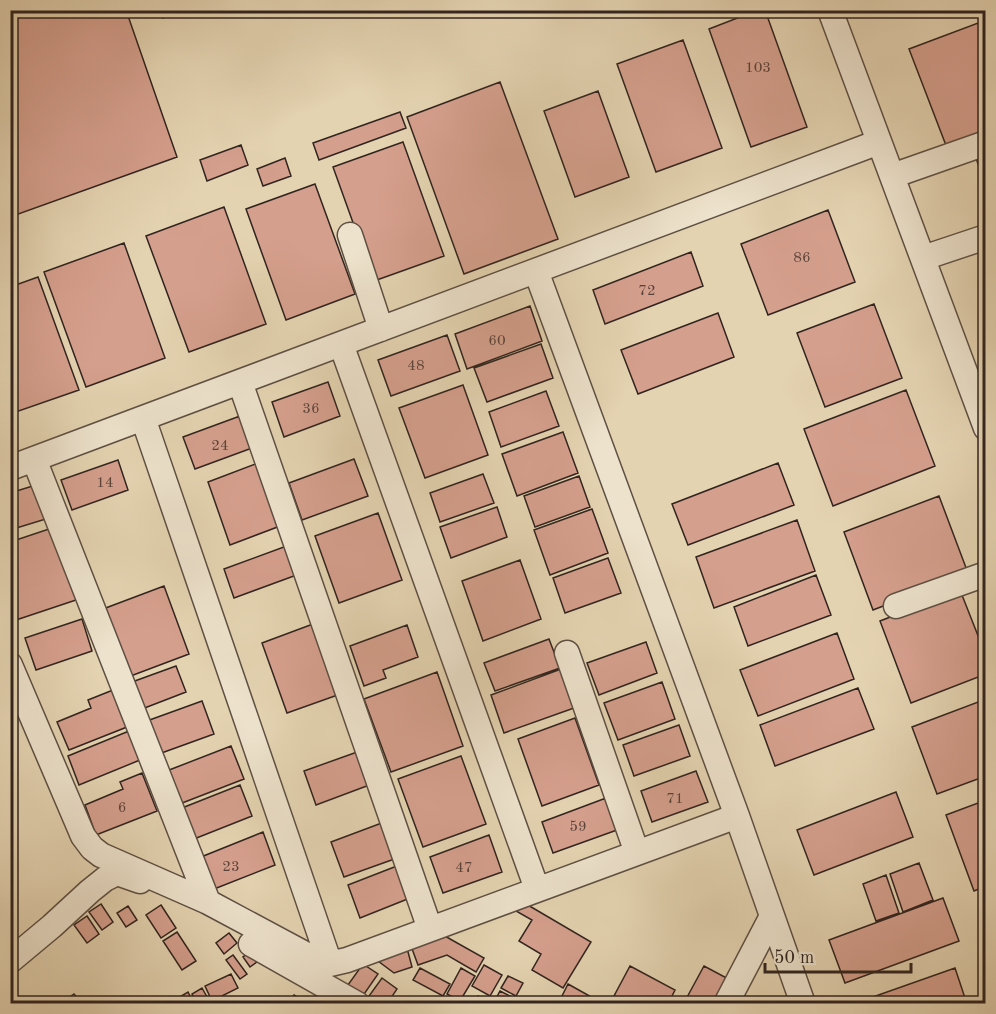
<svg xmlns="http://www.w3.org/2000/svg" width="996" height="1014" viewBox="0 0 996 1014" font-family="'Old Standard TT',serif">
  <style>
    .building { fill: #d59f8d; stroke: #31241f; stroke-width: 1.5 }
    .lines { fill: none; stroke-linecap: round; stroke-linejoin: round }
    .minor-casing { stroke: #5e5044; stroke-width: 27 }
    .minor { stroke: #ede2cc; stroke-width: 24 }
    .labels { text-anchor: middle; stroke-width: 5; stroke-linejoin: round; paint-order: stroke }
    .number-label { font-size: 15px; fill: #5a433a }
  </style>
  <rect width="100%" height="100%" fill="#e4d3b1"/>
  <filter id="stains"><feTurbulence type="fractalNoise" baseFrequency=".00333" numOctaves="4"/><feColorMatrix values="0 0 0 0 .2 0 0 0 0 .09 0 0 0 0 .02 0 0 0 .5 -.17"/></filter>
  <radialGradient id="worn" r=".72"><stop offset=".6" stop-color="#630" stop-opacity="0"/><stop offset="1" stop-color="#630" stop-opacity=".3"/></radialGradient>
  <path class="building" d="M10,10H47L48,14L59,10H126L177,157L10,217Z
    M160,10H183L163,18Z
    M758,10H765L807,127L751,147L709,29Z
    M986,20V133L947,148L909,49Z
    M683,40L722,148L656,172L617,64Z
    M500,82L558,239L464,274L407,117Z
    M598,91L629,177L575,197L544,111Z
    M400,112L406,128L319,160L313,143Z
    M403,142L444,256L374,281L333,167Z
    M241,145L248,165L207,181L200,160Z
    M986,148V188L974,152Z
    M285,158L291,176L263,186L257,169Z
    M315,184L355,294L286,320L246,209Z
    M224,207L266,324L189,352L146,236Z
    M828,210L855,282L768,315L741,244Z
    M124,243L165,358L86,387L44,272Z
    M691,252L703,286L605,324L593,290Z
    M38,277L79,390L10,414V287Z
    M874,304L902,378L825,407L797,333Z
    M530,306L542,341L467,369L455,334Z
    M718,313L734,357L638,394L621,350Z
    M447,335L460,371L391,396L378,360Z
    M541,344L553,378L487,402L474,368Z
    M328,382L340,416L284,437L272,402Z
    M463,385L488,455L425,478L399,408Z
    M906,390L935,466L833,506L804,429Z
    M546,391L559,426L501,447L489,412Z
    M240,416L252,448L195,469L183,437Z
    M563,432L578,473L517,496L502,454Z
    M354,459L368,496L302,520L289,483Z
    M118,460L128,490L72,510L61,480Z
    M266,460L288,523L230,545L208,482Z
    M778,463L794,505L688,545L672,504Z
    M483,474L494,503L440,522L430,493Z
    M579,476L590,507L535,527L524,496Z
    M39,484L49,518L10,530V493Z
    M939,496L968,573L873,610L844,532Z
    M497,507L507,537L451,558L440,527Z
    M592,509L608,553L550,575L534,530Z
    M378,513L402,580L339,603L315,536Z
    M797,520L815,571L714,608L696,557Z
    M55,527L79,599L16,620L10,605V542Z
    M292,544L302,573L234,598L224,569Z
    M608,558L621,593L565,613L553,578Z
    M520,560L541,619L483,641L462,581Z
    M816,575L831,615L748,646L734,607Z
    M164,586L189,654L128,677L103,609Z
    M960,590L986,656V674L911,703L880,621Z
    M82,619L92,651L36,670L25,638Z
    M321,621L346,692L287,713L262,643Z
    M407,625L418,657L383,670L386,678L364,686L350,646Z
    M837,633L854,679L758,716L740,670Z
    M549,639L560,668L495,691L484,663Z
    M646,642L657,673L599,695L587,663Z
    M176,666L186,692L142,709L132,682Z
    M561,669L574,708L504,733L491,695Z
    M437,672L463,746L391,772L364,699Z
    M662,682L675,719L618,740L604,703Z
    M858,688L874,729L775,766L760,725Z
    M113,690L127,727L69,750L57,722L91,708L88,700Z
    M986,699V776L937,794L912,727Z
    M202,701L214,734L156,755L144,722Z
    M575,718L599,785L542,806L518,739Z
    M679,725L690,756L634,776L623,745Z
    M129,731L140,760L79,785L68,756Z
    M231,746L244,779L177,805L164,772Z
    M360,751L372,784L316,805L304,771Z
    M461,756L486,824L423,847L398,779Z
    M696,771L708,802L652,822L641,791Z
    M142,773L157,811L96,835L85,805L123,789L120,782Z
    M240,785L252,816L194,839L182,808Z
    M896,792L913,837L814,875L797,830Z
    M606,798L617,830L553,853L542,822Z
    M986,800V886L974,891L946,815Z
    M387,821L400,857L344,877L331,842Z
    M263,832L275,865L209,891L196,859Z
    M489,835L502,872L443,893L430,857Z
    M919,863L933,900L903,912L890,874Z
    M402,864L415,896L360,918L348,885Z
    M886,875L899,913L876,921L863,884Z
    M943,898L959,941L845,983L829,940Z
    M521,901L591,942L563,988L532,970L541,954L519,941L532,920L516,911Z
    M101,904L113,922L102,930L89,912Z
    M161,905L176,928L161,938L146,915Z
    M128,906L137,920L126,927L117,913Z
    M87,916L99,934L87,943L74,925Z
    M177,932L196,961L182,970L163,941Z
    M229,933L237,943L224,954L216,943Z
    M443,935L484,958L476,972L447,955L418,965L411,946Z
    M407,948L412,967L394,973L374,958Z
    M253,949L261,959L250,967L243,957Z
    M233,955L247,974L240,979L226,960Z
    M363,964L378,974L360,1000L345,989Z
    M484,965L502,975L490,996L472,986Z
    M630,966L675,990L668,1004H628L614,996Z
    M704,966L736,983L725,1004H690L685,1001Z
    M420,968L450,984L443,996L413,980Z
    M461,968L475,976L460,1001L447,994Z
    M955,968L967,1004H853Z
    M231,974L238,988L212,1001L205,986Z
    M508,976L523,983L516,996L501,988Z
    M382,978L397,989L387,1004L364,1003Z
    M568,984L604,1004H558Z
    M202,988L211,1004H197L192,994Z
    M500,991L516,999L514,1004H493Z
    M188,992L194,1004H182L178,998Z
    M74,994L82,1004H66L64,1001Z
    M294,995L305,1002L304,1004H289Z
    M478,996L490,1002L489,1004H474Z"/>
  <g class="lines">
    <defs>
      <path id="minor" d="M830,10L986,428
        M892,176L986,143
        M350,235L381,329
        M923,258L986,237
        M536,271L737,816L803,1004
        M341,344L537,889
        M240,382L430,929
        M143,418L330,964
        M34,459L208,902
        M10,468L879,142
        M896,606L986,574
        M567,653L637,853
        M10,665L83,836L92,848L101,855L208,902L320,962L330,964L347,960L737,816
        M251,944L357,1004
        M10,961L52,926L90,891L105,879L117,873L140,881
        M726,1004L772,916"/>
    </defs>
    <use href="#minor" class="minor-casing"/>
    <use href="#minor" class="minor"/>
  </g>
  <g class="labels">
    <g class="number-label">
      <text x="758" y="72">103</text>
      <text x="802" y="262">86</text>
      <text x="647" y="295">72</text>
      <text x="497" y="345">60</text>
      <text x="416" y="370">48</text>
      <text x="311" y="413">36</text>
      <text x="220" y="450">24</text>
      <text x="105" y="487">14</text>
      <text x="675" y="803">71</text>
      <text x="122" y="812">6</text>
      <text x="578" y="831">59</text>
      <text x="231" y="871">23</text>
      <text x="464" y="872">47</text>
    </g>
  </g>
  <rect width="996" height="1014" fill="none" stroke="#e4d3b1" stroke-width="36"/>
  <rect x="12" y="12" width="972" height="990" fill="none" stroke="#31241f" stroke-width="3"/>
  <rect x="18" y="18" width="960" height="978" fill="none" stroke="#31241f" stroke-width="1.5"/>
  <path d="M765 963v9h146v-9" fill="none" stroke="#31241f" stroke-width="3"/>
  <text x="774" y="963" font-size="18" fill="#31241f" stroke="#ede2cc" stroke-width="4.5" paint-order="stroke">50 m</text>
  <rect width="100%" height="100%" filter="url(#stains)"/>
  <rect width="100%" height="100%" fill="url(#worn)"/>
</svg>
